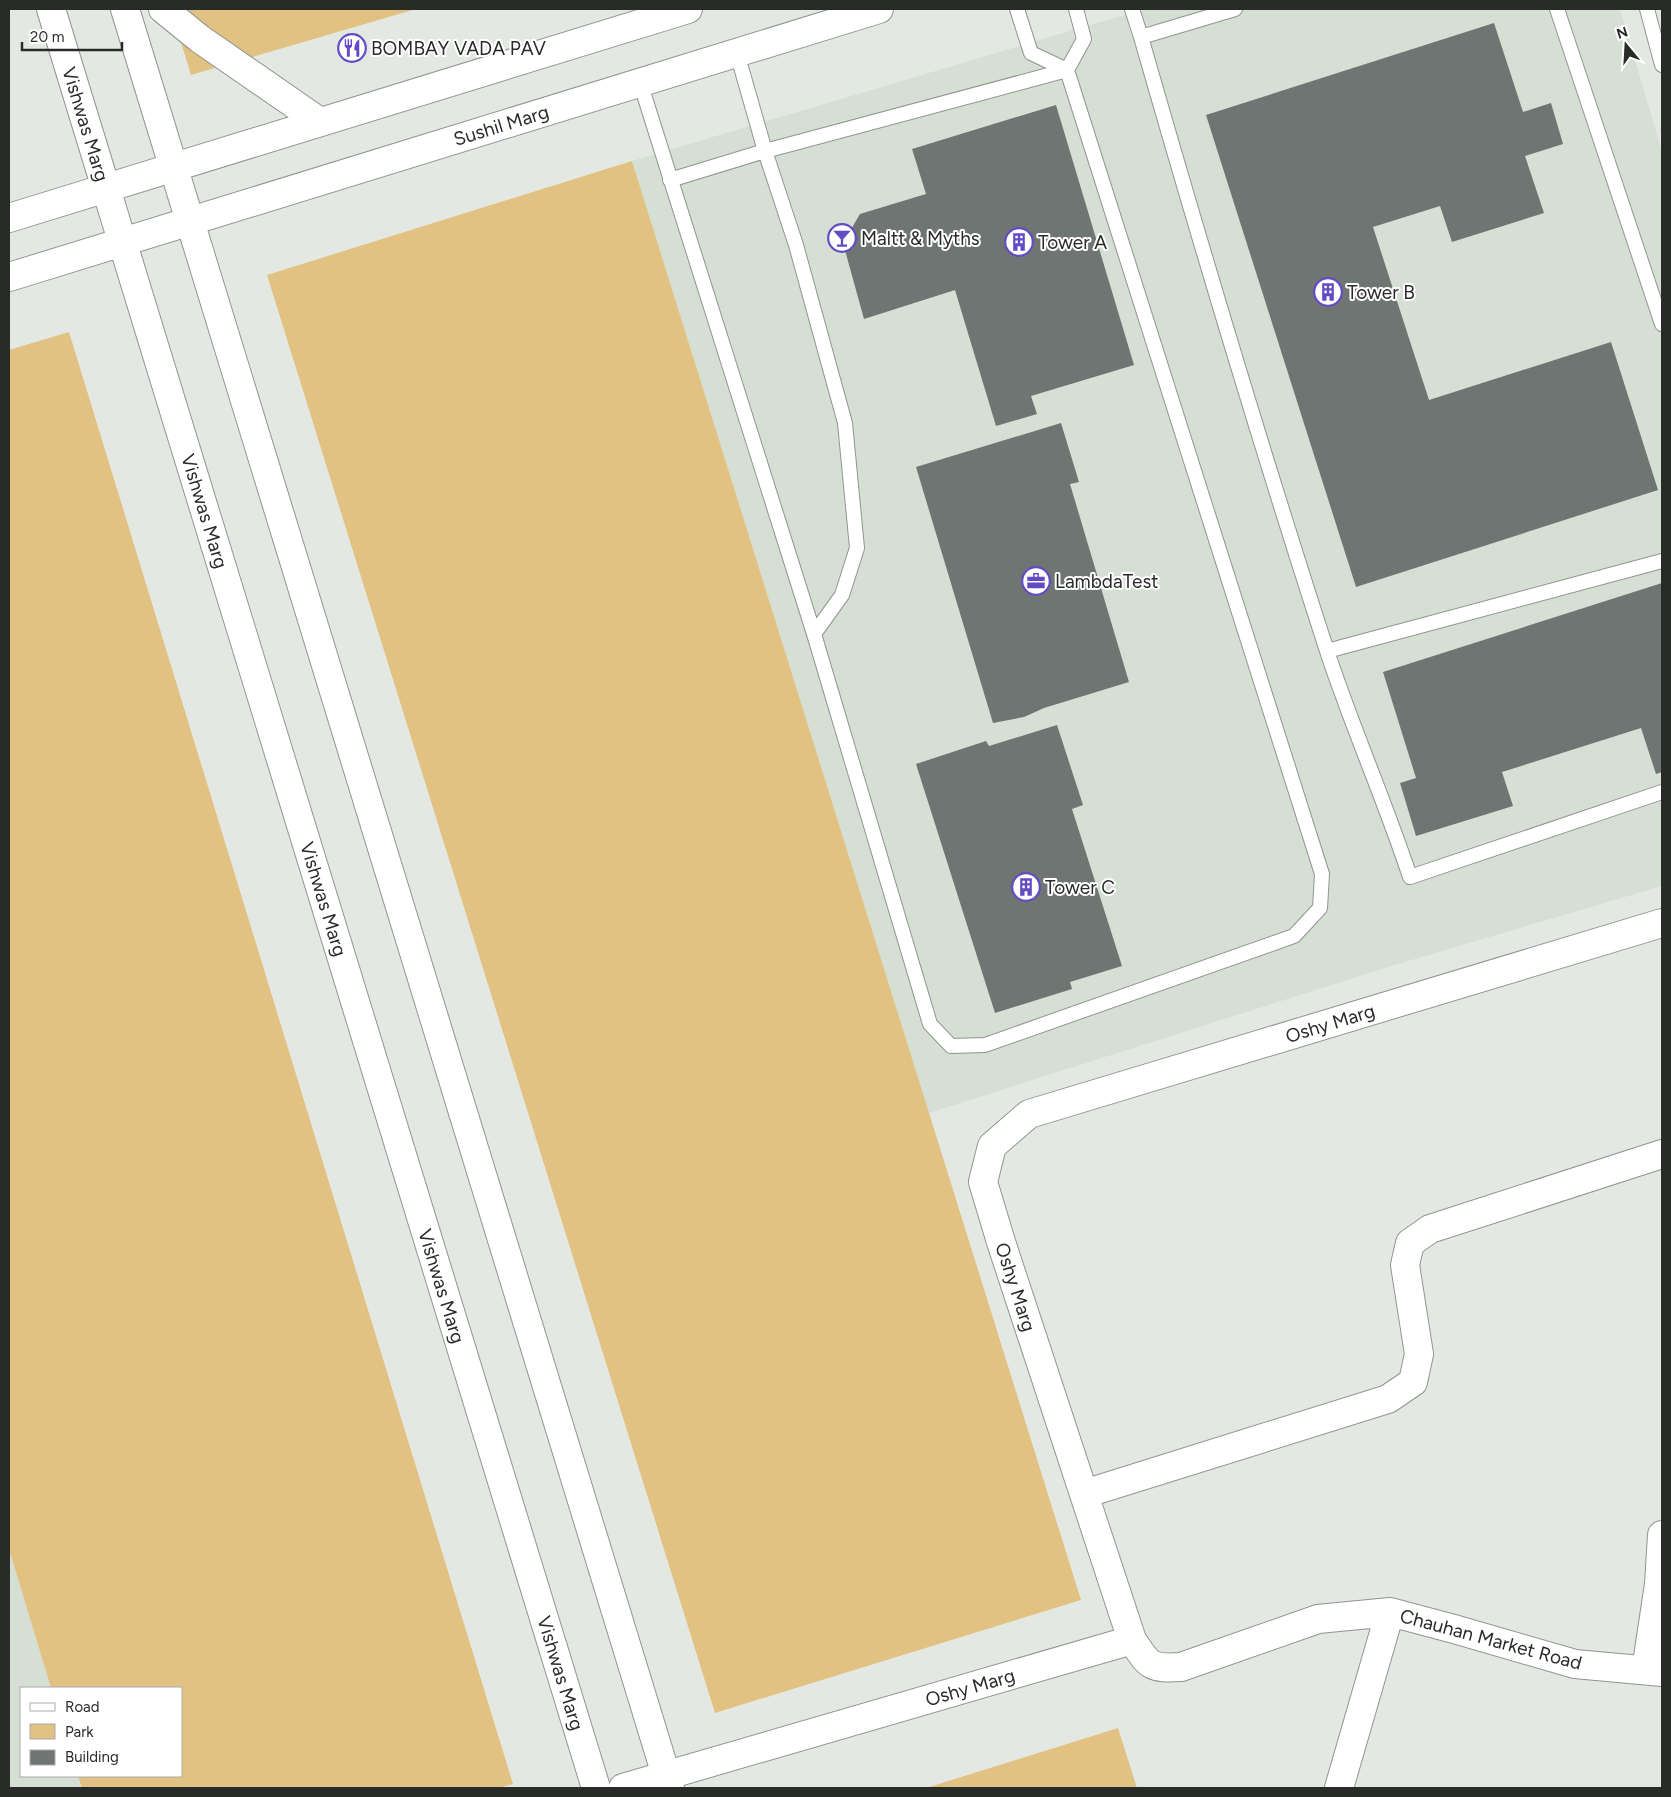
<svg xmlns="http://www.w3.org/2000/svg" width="1671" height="1797" viewBox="0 0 1671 1797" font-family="Figtree,sans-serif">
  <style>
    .built { fill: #d5dfd4 }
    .green { fill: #e2c282 }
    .building { fill: #6f7573 }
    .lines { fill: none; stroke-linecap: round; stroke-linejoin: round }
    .lane-casing { stroke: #909590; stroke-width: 16 }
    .street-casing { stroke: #909590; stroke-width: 30 }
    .secondary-casing { stroke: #909590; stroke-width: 30 }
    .lane { stroke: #fff; stroke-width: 14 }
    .street { stroke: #fff; stroke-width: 28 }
    .secondary { stroke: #fff; stroke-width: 28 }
    .labels { text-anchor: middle; stroke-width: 4; stroke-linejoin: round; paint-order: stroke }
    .poi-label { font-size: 19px; fill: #292b29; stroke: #fff; text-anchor: start }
    .street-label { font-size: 19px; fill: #292b29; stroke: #fff }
  </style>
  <rect width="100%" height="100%" fill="#e4e8e3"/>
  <path class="built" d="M1144,9H1620L1662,152V886L1388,967L929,1113L632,161Z
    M9,1549L51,1688H21V1776H78L82,1788H9Z"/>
  <path class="green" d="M171,9H416L191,75Z
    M632,161L1081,1600L715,1713L267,275Z
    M69,332L513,1784L499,1788H82L78,1776H181V1688H51L9,1549V350Z
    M1118,1728L1137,1788H926Z"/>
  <path class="building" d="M1494,23L1523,112L1551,103L1563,144L1525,156L1544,213L1452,242L1440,206L1373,227L1429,400L1611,342L1658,490L1356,587L1206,115Z
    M1056,105L1134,365L1031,396L1037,414L996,426L955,290L864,319L843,243L860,214L926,194L912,149Z
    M1061,423L1079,482L1070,484L1129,682L1044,708L1024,717L993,723L916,467Z
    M1662,583V772L1656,774L1641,728L1502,772L1513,806L1416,836L1400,783L1416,778L1383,672Z
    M1057,725L1083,805L1072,809L1122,966L1070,982L1072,989L995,1013L916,764L986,741L989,746Z"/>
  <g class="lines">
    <defs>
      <path id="lane" d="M1017,9L1031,53L1067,70
        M1132,9L1141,37L1235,9
        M1557,9L1662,324
        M1647,9L1662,65
        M1141,37C1200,243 1261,447 1327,651
        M737,53L765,151L796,245L845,423L857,548L842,595L814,634
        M640,82L814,634L930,1024L951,1046L985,1045L1294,936L1320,908L1322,874L1067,70L1084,39L1076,9
        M670,180L765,151L1067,70
        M1662,561L1327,651C1352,727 1385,801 1410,877L1662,792"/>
      <path id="street" d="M1084,1494L1388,1399L1413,1382L1419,1354L1405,1265L1410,1243L1430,1229L1662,1154
        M1132,1640C1149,1665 1149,1669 1181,1667L1318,1619L1390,1612L1454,1629L1575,1664L1662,1672
        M1646,1670L1659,1584L1662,1535
        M623,1788L1132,1640L1001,1242L983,1182L992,1146L1029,1114L1662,923
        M1339,1788L1390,1612"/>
      <path id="secondary" d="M51,9L596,1788
        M125,9L670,1788
        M163,9L200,39L320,122
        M9,218L688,9
        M9,277L879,9"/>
    </defs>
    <use href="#lane" class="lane-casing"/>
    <use href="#street" class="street-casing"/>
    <use href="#secondary" class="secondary-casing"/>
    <use href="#lane" class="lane"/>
    <use href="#street" class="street"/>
    <use href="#secondary" class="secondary"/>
  </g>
  <defs>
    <symbol id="restaurant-ring" viewBox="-11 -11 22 22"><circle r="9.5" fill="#fff" stroke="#634bc4" stroke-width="1.5"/><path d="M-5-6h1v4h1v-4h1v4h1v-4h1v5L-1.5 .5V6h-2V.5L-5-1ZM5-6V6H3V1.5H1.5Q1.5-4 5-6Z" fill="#634bc4"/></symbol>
    <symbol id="bar-ring" viewBox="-11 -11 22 22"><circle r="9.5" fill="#fff" stroke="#634bc4" stroke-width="1.5"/><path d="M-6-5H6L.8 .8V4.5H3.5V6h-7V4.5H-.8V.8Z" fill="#634bc4"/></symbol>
    <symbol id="building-ring" viewBox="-11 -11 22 22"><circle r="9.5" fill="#fff" stroke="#634bc4" stroke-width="1.5"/><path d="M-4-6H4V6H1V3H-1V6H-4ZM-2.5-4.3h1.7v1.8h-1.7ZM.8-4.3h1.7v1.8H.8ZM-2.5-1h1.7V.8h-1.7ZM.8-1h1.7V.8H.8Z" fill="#634bc4"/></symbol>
    <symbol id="office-ring" viewBox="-11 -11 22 22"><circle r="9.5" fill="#fff" stroke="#634bc4" stroke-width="1.5"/><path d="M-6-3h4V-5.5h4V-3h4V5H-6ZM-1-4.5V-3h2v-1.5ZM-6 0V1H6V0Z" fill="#634bc4"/></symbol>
  </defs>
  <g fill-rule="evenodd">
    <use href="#restaurant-ring" x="336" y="32" width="32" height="32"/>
    <use href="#bar-ring" x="826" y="222" width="32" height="32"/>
    <use href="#building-ring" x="1003" y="226" width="32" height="32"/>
    <use href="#building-ring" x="1312" y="276" width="32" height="32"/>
    <use href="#office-ring" x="1020" y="565" width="32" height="32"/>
    <use href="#building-ring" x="1010" y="871" width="32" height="32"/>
  </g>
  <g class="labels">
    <g class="poi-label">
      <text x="371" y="55">BOMBAY VADA PAV</text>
      <text x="861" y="245">Maltt &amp; Myths</text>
      <text x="1038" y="249">Tower A</text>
      <text x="1347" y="299">Tower B</text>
      <text x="1055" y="588">LambdaTest</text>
      <text x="1045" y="894">Tower C</text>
    </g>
    <g class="street-label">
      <text transform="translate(86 124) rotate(73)" y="7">Vishwas Marg</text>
      <text transform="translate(501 125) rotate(-17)" y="7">Sushil Marg</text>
      <text transform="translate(205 511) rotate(73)" y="7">Vishwas Marg</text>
      <text transform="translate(324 899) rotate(73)" y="7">Vishwas Marg</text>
      <text transform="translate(1330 1023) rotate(-17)" y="7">Oshy Marg</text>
      <text transform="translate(442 1286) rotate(73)" y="7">Vishwas Marg</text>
      <text transform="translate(1016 1287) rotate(72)" y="7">Oshy Marg</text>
      <text transform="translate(1491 1639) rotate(15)" y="7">Chauhan Market Road</text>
      <text transform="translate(561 1673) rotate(73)" y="7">Vishwas Marg</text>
      <text transform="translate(970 1687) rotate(-16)" y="7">Oshy Marg</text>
    </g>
  </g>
  <rect width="1671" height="1797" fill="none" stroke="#292b29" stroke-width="20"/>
  <rect x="20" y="1687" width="162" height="90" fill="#ffffff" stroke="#a9aaa9"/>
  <rect x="30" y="1703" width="25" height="8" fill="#ffffff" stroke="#a9aaa9"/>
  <text x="65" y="1712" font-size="15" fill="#292b29">Road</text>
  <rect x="30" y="1724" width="25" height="15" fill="#e2c282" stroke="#a9aaa9"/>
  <text x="65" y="1737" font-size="15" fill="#292b29">Park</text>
  <rect x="30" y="1750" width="25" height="15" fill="#6f7573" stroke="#a9aaa9"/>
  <text x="65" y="1762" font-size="15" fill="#292b29">Building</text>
  <g transform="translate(1626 45) rotate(342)" stroke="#ffffff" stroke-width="4" paint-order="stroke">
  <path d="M0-4L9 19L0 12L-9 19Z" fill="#292b29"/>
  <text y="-8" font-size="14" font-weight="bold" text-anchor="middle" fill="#292b29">N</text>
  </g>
  <path d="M22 42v8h100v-8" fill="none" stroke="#292b29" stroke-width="2.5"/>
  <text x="30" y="42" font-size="15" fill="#292b29" stroke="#ffffff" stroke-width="4" paint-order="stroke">20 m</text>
</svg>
